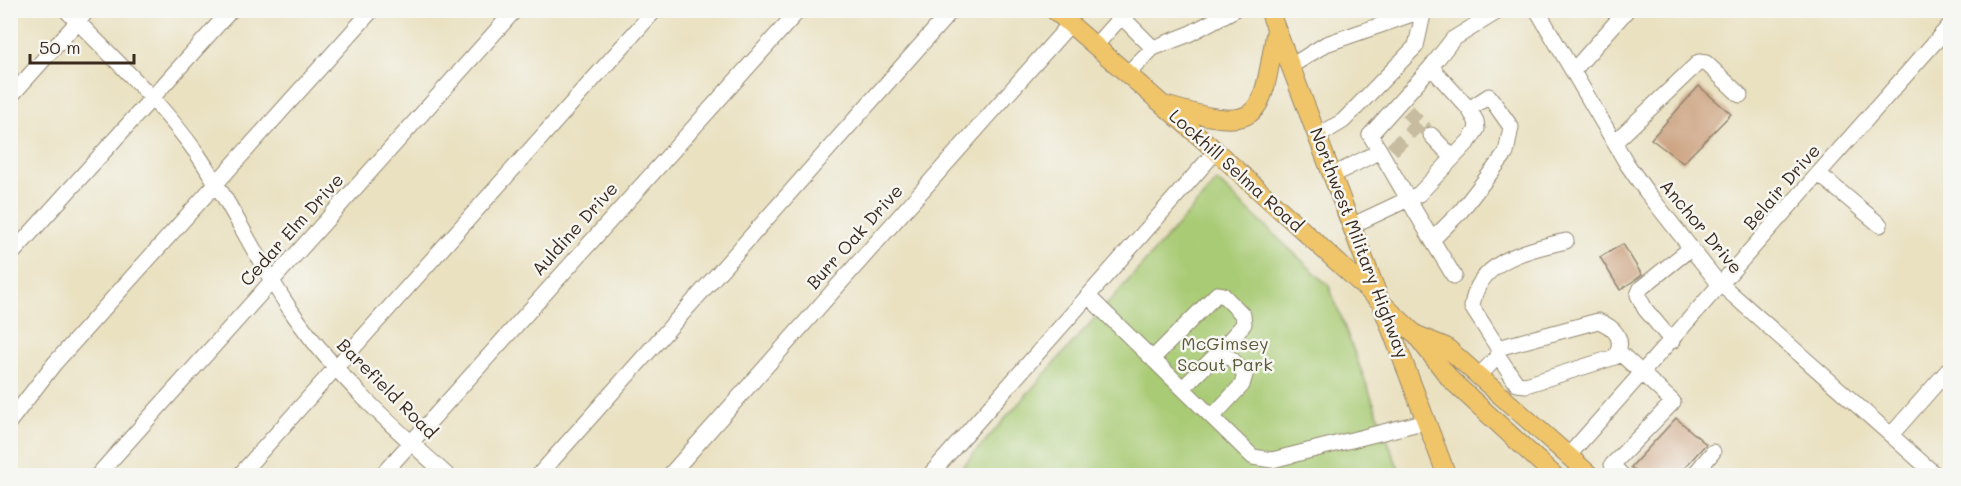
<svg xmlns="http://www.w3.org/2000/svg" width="1961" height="486" viewBox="0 0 1961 486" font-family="Mali,sans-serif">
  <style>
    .green { fill: #a9cb74; stroke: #727a49; stroke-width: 1.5 }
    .building { fill: #cb9f7c }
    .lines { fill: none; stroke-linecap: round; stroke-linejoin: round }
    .minor-tunnel { stroke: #c7bca0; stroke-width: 15; stroke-dasharray: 15 8; stroke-linecap: butt }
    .minor-casing { stroke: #928670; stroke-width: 17 }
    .major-casing { stroke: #928670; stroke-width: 20 }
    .minor { stroke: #fff; stroke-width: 15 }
    .major { stroke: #f0c469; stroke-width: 18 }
    .labels { text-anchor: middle; stroke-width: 5; stroke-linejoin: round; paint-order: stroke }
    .street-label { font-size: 18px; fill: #3b2a1e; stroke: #f6f6f2 }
    .park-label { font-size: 18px; fill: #5c5a38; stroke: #f6f6f2 }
  </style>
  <rect width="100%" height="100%" fill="#f6f6f2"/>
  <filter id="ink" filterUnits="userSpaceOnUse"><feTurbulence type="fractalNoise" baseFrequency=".0167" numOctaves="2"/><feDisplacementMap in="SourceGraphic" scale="12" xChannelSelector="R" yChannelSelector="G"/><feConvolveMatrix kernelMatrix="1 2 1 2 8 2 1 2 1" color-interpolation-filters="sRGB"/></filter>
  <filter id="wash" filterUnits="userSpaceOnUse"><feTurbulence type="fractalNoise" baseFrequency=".008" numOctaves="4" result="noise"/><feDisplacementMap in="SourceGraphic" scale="24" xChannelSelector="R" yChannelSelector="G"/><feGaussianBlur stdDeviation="1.35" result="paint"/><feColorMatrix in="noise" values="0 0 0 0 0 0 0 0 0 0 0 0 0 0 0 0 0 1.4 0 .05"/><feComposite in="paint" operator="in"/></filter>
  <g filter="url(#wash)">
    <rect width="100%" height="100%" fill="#eae1c1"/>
    <path class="green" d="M1217,181L1329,286L1401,475L954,476Z"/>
    <g id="blocks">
      <path class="building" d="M1699,86L1731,114L1683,163L1651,139Z
        M1623,244L1642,275L1620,290L1600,257Z
        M1676,418L1706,444L1677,476H1640L1631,467Z"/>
    </g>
  </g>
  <g filter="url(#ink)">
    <use href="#blocks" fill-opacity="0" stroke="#928670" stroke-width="1.5"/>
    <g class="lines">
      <path class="minor-tunnel" d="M1407,111L1426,130
        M1392,150L1419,123"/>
      <defs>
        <path id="minor" d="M66,10C112,57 160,101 198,155C233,206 258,264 294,315C337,377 392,426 448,476
          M1537,10L1627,164L1646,191L1716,280L1937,476
          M1122,17L1153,48
          M1095,46L1119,19L1132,10
          M1291,66L1326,44L1424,10
          M1431,67L1453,39L1500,10
          M1573,71L1627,10
          M1127,74L1153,48L1187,35L1234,10
          M10,97L88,10
          M1431,135L1453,158
          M1318,136L1343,121L1416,46L1424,10
          M1615,142L1699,62L1706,63L1740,95
          M1819,174L1880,225
          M1333,175L1380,151L1432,240L1461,211L1506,153L1511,127L1489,96L1469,109L1431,67L1370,135L1380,151
          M1353,225L1419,194L1470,140L1477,129L1476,121L1469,109
          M1432,240L1454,276
          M10,256L231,10
          M1088,296L1253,457L1272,460L1427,421
          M1672,341L1645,309L1638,295L1641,288L1691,248
          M1498,348L1598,321C1615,327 1626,340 1615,357L1526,385L1517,384L1498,356
          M1619,352L1673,402L1612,465L1623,476
          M1153,358L1217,294L1223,295L1243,315L1244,324L1217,354
          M1479,376L1498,356V348L1472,307C1477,260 1528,250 1566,241
          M1184,387L1217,354L1232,359L1245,375L1242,385L1212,417
          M10,421L54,364L372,10
          M1891,435L1950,368
          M1569,455L1950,25
          M97,476L515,10
          M239,476L655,10
          M381,476L799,10
          M538,476L952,10
          M669,476L1070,24
          M929,476L1216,151
          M1693,476L1713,452"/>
        <path id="major" d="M1054,10L1216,151L1383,304L1415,334L1451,380L1555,476
          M1269,10L1447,476
          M1168,106C1263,134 1261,119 1276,29
          M1417,335L1446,347L1591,476"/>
      </defs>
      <use href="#minor" class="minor-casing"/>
      <use href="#major" class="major-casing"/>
      <use href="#minor" class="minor"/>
      <use href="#major" class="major"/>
    </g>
  </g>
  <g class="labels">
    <g class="street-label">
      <text transform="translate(1236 171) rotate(42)" y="6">Lockhill Selma Road</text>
      <text transform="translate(1782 187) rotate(-49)" y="6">Belair Drive</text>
      <text transform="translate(1701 227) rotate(50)" y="6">Anchor Drive</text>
      <text transform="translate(575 229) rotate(-48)" y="6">Auldine Drive</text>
      <text transform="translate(292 230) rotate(-48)" y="6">Cedar Elm Drive</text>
      <text transform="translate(855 237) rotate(-48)" y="6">Burr Oak Drive</text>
      <text transform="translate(1359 243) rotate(69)" y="6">Northwest Military Highway</text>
      <text transform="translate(387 389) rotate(45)" y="6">Barefield Road</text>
    </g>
    <g class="park-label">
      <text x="1225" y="350">McGimsey<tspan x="1225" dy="21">Scout Park</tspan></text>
    </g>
  </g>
  <rect width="1961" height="486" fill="none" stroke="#f6f6f2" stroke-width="36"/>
  <path d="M30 54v9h104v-9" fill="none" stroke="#3b2a1e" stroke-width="3"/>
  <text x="39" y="54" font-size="18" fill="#3b2a1e" stroke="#f6f6f2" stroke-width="4.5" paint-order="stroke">50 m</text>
</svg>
